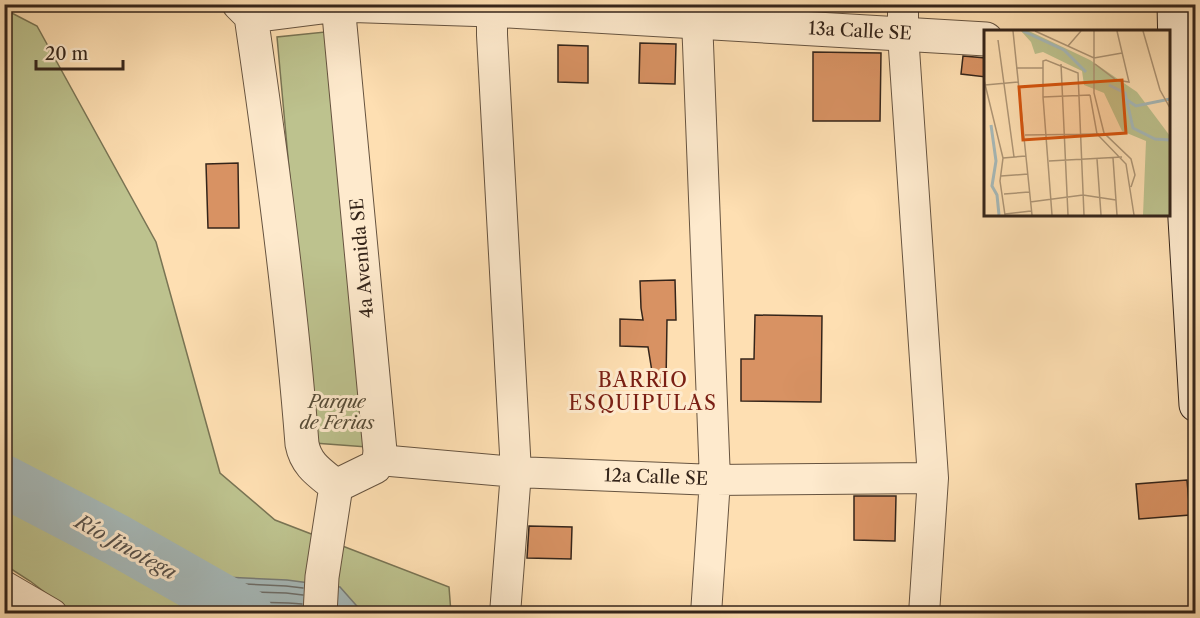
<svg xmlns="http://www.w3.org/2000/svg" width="1200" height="618" viewBox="0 0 1200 618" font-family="'Libre Caslon Text',serif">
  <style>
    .green { fill: #bdc28e; stroke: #797454; stroke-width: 1.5 }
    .water { fill: #a6b9b9; stroke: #797e79; stroke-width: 1.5 }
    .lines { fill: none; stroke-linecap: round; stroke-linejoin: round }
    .shore { stroke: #6e6f6a; stroke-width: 1.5 }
    .river { stroke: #a6b9b9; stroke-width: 52 }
    .building { fill: #d89263; stroke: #35251a; stroke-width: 1.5 }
    .minor-casing { stroke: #675440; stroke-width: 32 }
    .tertiary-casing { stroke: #675440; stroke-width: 35 }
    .secondary-casing { stroke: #35251a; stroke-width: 35 }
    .minor { stroke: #feeacd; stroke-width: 30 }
    .tertiary { stroke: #feeacd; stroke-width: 33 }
    .secondary { stroke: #feeacd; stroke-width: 33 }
    .labels { text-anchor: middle; stroke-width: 6; stroke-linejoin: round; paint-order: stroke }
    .street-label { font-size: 18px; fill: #35251a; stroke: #feeacd }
    .park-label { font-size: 18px; font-style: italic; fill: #574c37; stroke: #feeacd }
    .neighbourhood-label { font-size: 20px; letter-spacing: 1.5px; fill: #7a1f14; stroke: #feeacd }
    .water-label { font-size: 20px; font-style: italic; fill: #57514a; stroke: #feeacd }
    .inset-river { fill: none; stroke: #a6b9b9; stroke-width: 3 }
    .inset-road { fill: none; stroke: #ae9575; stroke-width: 1.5 }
    .view { fill: #d6540d; fill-opacity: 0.15; stroke: #d6540d; stroke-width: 3 }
    .inset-edge { fill: none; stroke: #35251a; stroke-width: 3 }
  </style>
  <rect width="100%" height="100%" fill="#fedfb2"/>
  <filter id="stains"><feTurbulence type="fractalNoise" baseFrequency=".00333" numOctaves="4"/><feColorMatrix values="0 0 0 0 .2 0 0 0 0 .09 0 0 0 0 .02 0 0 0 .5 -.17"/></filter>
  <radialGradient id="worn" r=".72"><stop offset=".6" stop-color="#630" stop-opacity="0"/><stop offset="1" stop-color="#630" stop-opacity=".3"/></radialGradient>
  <path class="green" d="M4,9L37,26L156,242L220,473L275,520L449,587L451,613H72L30,581L5,565Z
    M325,32L367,447L314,443L277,37Z"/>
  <path class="water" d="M117,540L224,577L287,580L340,587L363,613H188Z"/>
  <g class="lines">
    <path class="shore" d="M192,614L190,607L147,563L148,559L151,558L223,583L286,586L303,588
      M199,614L197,603L175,580V576H178L222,591L286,593L303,595
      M208,614L205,599L208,596C238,605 271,601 302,604"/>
    <path class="river" d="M4,481L117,540L247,614"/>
  </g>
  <path class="building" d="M640,43L676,44L675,84L639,83Z
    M558,45L588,46V83L558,82Z
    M813,52L881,53L880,121H813Z
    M963,56L986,58V77L961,74Z
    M238,163L239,228H208L206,164Z
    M675,280L676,320H667L666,383L654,384L648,347L620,346V319L643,320L641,308L640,281Z
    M755,315L822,316L821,402L741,401V359H754Z
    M1187,480L1190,515L1139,519L1136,484Z
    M854,496H896L895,541L854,540Z
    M529,526L572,527L571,559L527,558Z"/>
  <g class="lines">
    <defs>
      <path id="minor" d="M492,4V35L516,472L505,614
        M699,4L697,22L698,44L715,480L706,614
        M903,4V34L933,478L924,614
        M379,460L516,472L715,480L933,478
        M4,586L52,614"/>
      <path id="tertiary" d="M239,4L251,16C272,159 291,301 302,444C306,465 320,473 336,486
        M251,16L338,5L491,10L986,39
        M336,486L375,467L379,460L380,451L338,4
        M320,614L322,577L336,486"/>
      <path id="secondary" d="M1174,4L1175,50L1196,405"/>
    </defs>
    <use href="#minor" class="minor-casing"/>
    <use href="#tertiary" class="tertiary-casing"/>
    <use href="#secondary" class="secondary-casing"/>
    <use href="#minor" class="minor"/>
    <use href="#tertiary" class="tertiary"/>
    <use href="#secondary" class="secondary"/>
  </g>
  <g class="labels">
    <g class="street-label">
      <text transform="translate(860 31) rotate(3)" y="6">13a Calle SE</text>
      <text transform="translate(362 258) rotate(-95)" y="6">4a Avenida SE</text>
      <text transform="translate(656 477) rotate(2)" y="6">12a Calle SE</text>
    </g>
    <g class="park-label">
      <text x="337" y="408">Parque<tspan x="337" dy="21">de Ferias</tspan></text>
    </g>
    <g class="neighbourhood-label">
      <text x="643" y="387">BARRIO<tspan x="643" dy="23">ESQUIPULAS</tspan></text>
    </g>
    <g class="water-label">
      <text transform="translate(126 547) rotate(29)" y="7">Río Jinotega</text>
    </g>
  </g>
  <g transform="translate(984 30)">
    <rect width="186" height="186" fill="#fedfb2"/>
    <path d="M37,1H45L106,30L153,62L186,106V185H159L162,111L138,101L120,63L100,55L98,41L59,22L51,24L47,12Z" fill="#bdc28e"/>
    <path class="inset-river" d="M39,1L80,20L102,42M125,55L141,63L149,98L171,109L186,110M143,70L152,76L186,69M7,95L12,131L8,156L13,165L15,185"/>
    <path class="inset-road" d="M29,1L48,185M51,1L110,28L138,23M110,1V63L120,103L147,129L151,145L147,157M159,1L176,60L186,78M14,10L30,127M84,16L97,1M77,34L84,185M111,34L132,50L145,52L133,1M32,38H59M0,50L19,128L16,151L21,185M1,55L34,52M106,65L113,104L142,134L150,185M59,67L106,65M41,105L115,104M19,128L42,126M129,128L133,185M113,129L117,185M65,131L138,127M17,146L44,144M20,164L45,162M46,172L99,165L132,170M21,184L47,181M68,185L59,67V31L62,30L94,43L100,185"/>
    <path class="view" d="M138,50L142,103L39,110L35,57Z"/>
    <rect width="186" height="186" class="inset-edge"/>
  </g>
  <rect width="1200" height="618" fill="none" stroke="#fedfb2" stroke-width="24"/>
  <rect x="6" y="6" width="1188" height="606" fill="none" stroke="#35251a" stroke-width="3"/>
  <rect x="12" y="12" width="1176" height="594" fill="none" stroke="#35251a" stroke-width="1.5"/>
  <path d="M36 60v9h87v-9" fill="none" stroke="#35251a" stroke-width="3"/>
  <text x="45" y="60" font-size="18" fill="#35251a" stroke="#feeacd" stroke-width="4.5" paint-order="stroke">20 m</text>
  <rect width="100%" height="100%" filter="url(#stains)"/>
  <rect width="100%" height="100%" fill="url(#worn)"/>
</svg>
